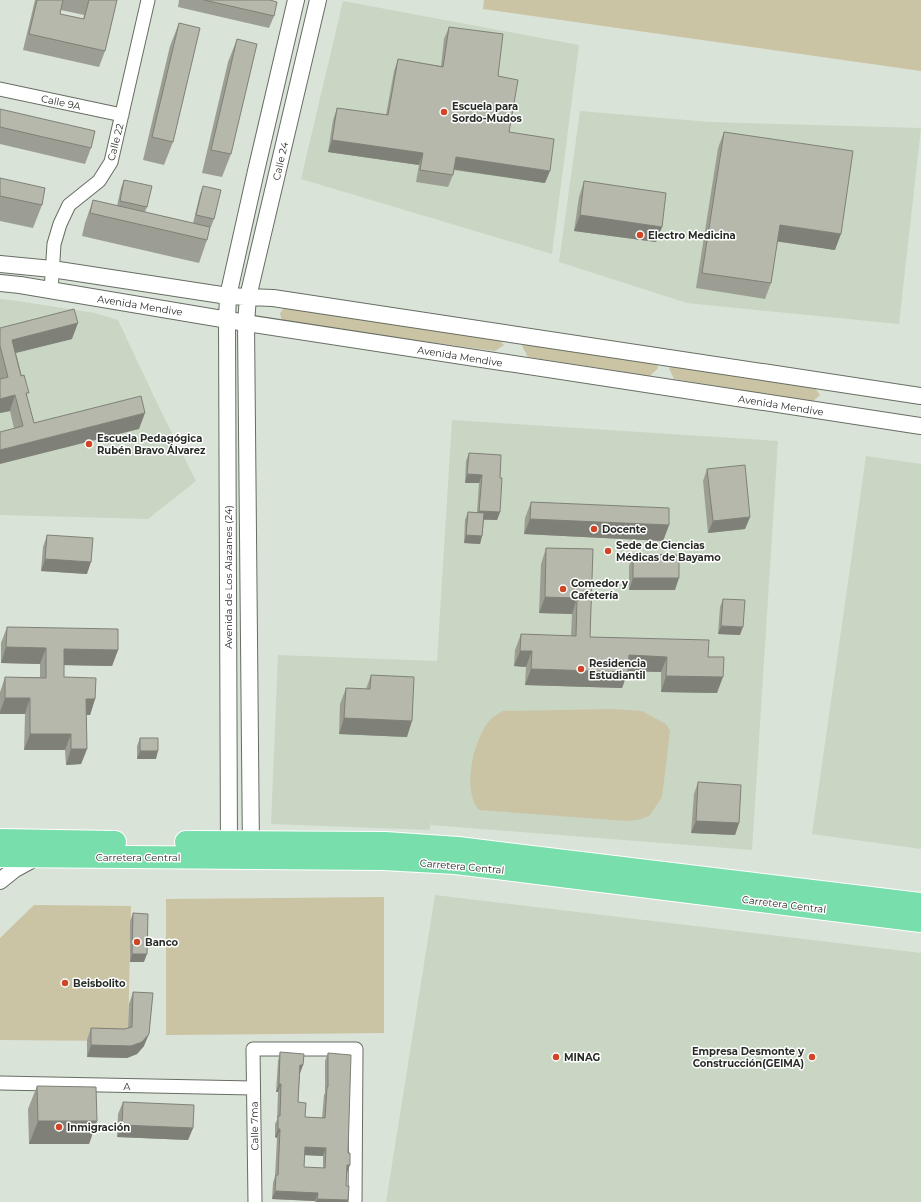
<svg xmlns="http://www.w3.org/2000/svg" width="921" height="1202" viewBox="0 0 921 1202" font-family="Montserrat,sans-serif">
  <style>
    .built { fill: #c9d6c4 }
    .green { fill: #cac3a4 }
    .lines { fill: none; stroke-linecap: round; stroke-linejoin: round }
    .minor-casing { stroke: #666e63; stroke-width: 15 }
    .tertiary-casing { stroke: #666e63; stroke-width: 18 }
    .trunk-casing { stroke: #fff; stroke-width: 24 }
    .minor { stroke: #fff; stroke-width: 13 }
    .tertiary { stroke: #fff; stroke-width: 16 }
    .trunk { stroke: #78deac; stroke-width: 22 }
    .wall { fill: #9c9e93; fill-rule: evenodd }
    .shaded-wall { fill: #7f8178 }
    .building { fill: #b5b8ab; stroke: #7f8178; fill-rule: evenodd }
    .poi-dot { fill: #cf4525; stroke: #fff; stroke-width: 1.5 }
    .labels { text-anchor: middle; stroke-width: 3; stroke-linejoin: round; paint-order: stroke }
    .street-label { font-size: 10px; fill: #282c27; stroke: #fff }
    .poi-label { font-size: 10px; font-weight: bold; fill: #282c27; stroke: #fff; text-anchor: start }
  </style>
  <rect width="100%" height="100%" fill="#dae3d7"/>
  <path class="built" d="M343,1L579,45L552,254L301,179Z
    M580,111L710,122L921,128L899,324L687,303L559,262Z
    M0,299L11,300L95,313L118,320L159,407L196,481L148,519L0,515Z
    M452,420L778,441L752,850L431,825V818L430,830L271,824L278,655L437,661Z
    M866,456L921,464V849L812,834Z
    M435,895L921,953V1202H386Z"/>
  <path class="green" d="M484,0H921V71L483,9Z
    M285,307L494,334L504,345L495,351L282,322L280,313Z
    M531,341L655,358L658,368L650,376L528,357L522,346Z
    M677,363L812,384L820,395L812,402L674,379L669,368Z
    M613,709L642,711L666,724L670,731L662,797L650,815L642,819L628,821L479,810C461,790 474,735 492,718C495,716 499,713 503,711Z
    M384,897V1033L166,1035V899Z
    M34,905L131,906L128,1034L119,1041L0,1040V938Z"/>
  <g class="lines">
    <defs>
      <path id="minor" d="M0,89L122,115
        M51,291L54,244L60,224L69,205L99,181L111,162L148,0
        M0,1083L253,1088
        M255,1202L253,1049H356L355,1202"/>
      <path id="tertiary" d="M0,264L52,269L228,296L273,298L921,396
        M0,283L20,285L246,323L921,426
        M229,852L227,320L228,296L256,171L296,0
        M251,852L246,323L248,297L318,0
        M0,881L15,869L37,857"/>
      <path id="trunk" d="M0,840L115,842
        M186,842L385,843L458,848L921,904
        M0,856L383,859L456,863L921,921"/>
    </defs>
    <use href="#minor" class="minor-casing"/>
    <use href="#tertiary" class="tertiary-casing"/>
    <use href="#trunk" class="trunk-casing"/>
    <use href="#minor" class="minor"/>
    <use href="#tertiary" class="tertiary"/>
    <use href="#trunk" class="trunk"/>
  </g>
  <path class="wall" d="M35,0H117L105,51L99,67L23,50ZM61,10L84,15L83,19L60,14Z
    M179,0H270L274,16L269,28L178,7Z
    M179,23L173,142L164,165L143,160L170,46Z
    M449,27L498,76L509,132L545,183L454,170L453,175L448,187L416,182L419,165L328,152L333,120L337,108L386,115L394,71L398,59L441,66L444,39Z
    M237,39L231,154L222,177L202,173L228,62Z
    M0,109L91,148L85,164L0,144Z
    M724,132L835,250L777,241L771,283L765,299L696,288L718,148Z
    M0,178L42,205L33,228L0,221Z
    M124,180L147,207L145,212L193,223L200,194L203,186L214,219L211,227H210L207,240L199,263L82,236L85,223L93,200L117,206L121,188Z
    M584,181L662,227L656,242L574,231L579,197Z
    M0,328L72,339L16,353L34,423L139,429L14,428L10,411L0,413Z
    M469,453L500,478V512L497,520H484L482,536L480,544L464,543L465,520L468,512H477L479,483H465L466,461Z
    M707,469L750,517L745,529L708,533L703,481Z
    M531,502L669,525L663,541L524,534L525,518Z
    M47,535L87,574L41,571L43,547Z
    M546,548L593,549L590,637L708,657L717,693L661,692V672L628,671L622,688L525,685L526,667L514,666L515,650L521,634L571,636L572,614L539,613L541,564Z
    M633,554L675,590H629V566Z
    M723,599L740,635L718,634L720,607Z
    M7,627L118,650L112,666L64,665V677L95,699L90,715H86L87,749L81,764L66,765L65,750H24L25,714H0V692L5,677H40V664L1,663V643Z
    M371,675L407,737L339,734L340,704L346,688L366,689Z
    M140,738L156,759H137V746Z
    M698,782L739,823L735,835L691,833L694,794Z
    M133,913L144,962H130V921Z
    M133,992L144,1046L137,1054L127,1058L87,1057V1040L91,1028L124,1029L128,1028L129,1004Z
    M280,1052L303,1065L300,1073L298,1102L305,1117L322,1118L324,1095L325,1093V1061L328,1053L347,1173L346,1186L348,1202H315V1201L272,1199L273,1183L275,1176L277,1138L275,1137V1124L277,1120L278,1092H276L278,1061ZM305,1155L323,1156V1168L304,1167Z
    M37,1086L97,1121L89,1144H29L28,1109Z
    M123,1102L193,1128L188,1140L117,1137L118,1114Z"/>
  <path class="shaded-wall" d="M332,140L423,153L419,165L328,152Z
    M456,157L550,171L545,183L451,169Z
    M580,215L662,227L656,242L574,231Z
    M780,225L841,234L835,250L774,241Z
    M78,323L72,339L7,355L12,340Z
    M15,395L10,411L0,413V399Z
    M145,413L139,429L0,464V450Z
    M467,474L482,475L479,483H465Z
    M479,511L500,512L497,520L476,519Z
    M750,517L745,529L708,533L713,521Z
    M530,519L669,525L663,541L524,534Z
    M466,535L482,536L480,544L464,543Z
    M45,559L91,562L87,574L41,571Z
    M633,578H679L675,590H629Z
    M545,597L577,598L572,614L539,613Z
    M721,626L743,627L740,635L718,634Z
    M6,647L46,648L40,664L1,663Z
    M64,649L118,650L112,666L59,665Z
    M520,651H532L526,667L514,666Z
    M629,655L667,657L661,672L623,671Z
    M531,669L628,672L622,688L525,685Z
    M666,676L723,677L717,693L661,692Z
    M5,698H30L25,714H0V712Z
    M86,699H95L90,715H80Z
    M344,718L412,721L407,737L339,734Z
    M30,734H71L65,750H24Z
    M71,749H87L81,764L66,765Z
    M140,751H158L156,759H137Z
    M696,821L739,823L735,835L691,833Z
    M132,954H147L144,962H130Z
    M149,1034L144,1046L137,1054L127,1058L87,1057L91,1045Z
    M300,1065H303L300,1073Z
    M279,1084H281L278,1092H276Z
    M38,1121H97L89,1144H29Z
    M122,1125L193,1128L188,1140L117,1137Z
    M278,1129H280L277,1138L275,1137Z
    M305,1147L326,1148L323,1156L302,1155Z
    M347,1165H350L347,1173Z
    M275,1191L318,1193L315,1201L272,1199Z
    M317,1199L348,1200V1202H316Z"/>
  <path class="building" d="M37,0H63L60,14L84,19L89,0H117L105,51L29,34Z
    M204,0H270L277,2L274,16Z
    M179,23L200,28L173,142L152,137Z
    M449,27L503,34L498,76L518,80L509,132L554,139L550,171L456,157L453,175L420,170L423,153L332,140L337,108L388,115L398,59L443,67Z
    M237,39L257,44L231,154L211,150Z
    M0,109L95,131L91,148L0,127Z
    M724,132L853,151L841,234L780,225L771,283L702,273Z
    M0,178L45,188L42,205L0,196Z
    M124,180L152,186L147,207L120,201Z
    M584,181L666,193L662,227L580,215Z
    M203,186L221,190L214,219L196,215Z
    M93,200L210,227L207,240L90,213Z
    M74,309L78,323L12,340L21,376L24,375L29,393H26L34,423L141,396L145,413L0,450V432L23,426L15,395L0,399V379L8,377L0,346V328Z
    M469,453L501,455L500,478H502L500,512L479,511L482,475L467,474Z
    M745,465L750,517L713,521L707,469Z
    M531,502L669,508V525L530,519Z
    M468,512L484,513L482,536L466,535Z
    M47,535L93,538L91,562L45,559Z
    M546,548L593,549L590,637L709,640L708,657H724L723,677L666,676L667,657L629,655L628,672L531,669L532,651H520L521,634L576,636L577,598L545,597Z
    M633,554L679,555V578H633Z
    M723,599L745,600L743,627L721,626Z
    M7,627L118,629V650L64,649V677L96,678L95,699H86L87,749H71V734H30V698H5V677L46,678V648L6,647Z
    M371,675L414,677L412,721L344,718L346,688L370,689Z
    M140,738H158V751H140Z
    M698,782L741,785L739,823L696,821Z
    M133,913L148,914L147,954H132Z
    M133,992L153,993L149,1034L142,1042L131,1046L91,1045V1028L124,1029L132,1027Z
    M280,1052L304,1054L303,1065H300L298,1102L306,1103L305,1117L325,1118L327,1087H328V1053L351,1055L348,1153H350V1165H347L346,1186H349L348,1200L317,1199L318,1193L275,1191L276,1175H278L280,1129H278V1116H280L281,1084H279ZM305,1147L326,1148L325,1168L304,1167Z
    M37,1086L96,1087L97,1121H38Z
    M123,1102L194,1105L193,1128L122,1125Z"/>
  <g class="poi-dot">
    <circle cx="444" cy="112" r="4"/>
    <circle cx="640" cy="235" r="4"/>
    <circle cx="89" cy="444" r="4"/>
    <circle cx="594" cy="529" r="4"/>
    <circle cx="608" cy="551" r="4"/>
    <circle cx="563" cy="589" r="4"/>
    <circle cx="581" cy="669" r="4"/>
    <circle cx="137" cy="942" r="4"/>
    <circle cx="65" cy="983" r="4"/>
    <circle cx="556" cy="1057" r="4"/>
    <circle cx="812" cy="1057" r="4"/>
    <circle cx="59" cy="1127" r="4"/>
  </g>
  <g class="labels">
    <g class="street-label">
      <text transform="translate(61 102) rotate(12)" y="4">Calle 9A</text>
      <text transform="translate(115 142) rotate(-76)" y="4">Calle 22</text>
      <text transform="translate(280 161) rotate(-77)" y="4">Calle 24</text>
      <text transform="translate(140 305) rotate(9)" y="4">Avenida Mendive</text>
      <text transform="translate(460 356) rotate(9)" y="4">Avenida Mendive</text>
      <text transform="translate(781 405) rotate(9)" y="4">Avenida Mendive</text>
      <text transform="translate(228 577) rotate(-90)" y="4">Avenida de Los Alazanes (24)</text>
      <text x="138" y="861">Carretera Central</text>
      <text transform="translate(462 866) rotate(5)" y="4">Carretera Central</text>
      <text transform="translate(784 904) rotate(7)" y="4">Carretera Central</text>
      <text transform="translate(127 1086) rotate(1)" y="4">A</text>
      <text transform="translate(254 1126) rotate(-91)" y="4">Calle 7ma</text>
    </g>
    <g class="poi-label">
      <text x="452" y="110">Escuela para<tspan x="452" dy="12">Sordo-Mudos</tspan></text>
      <text x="648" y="239">Electro Medicina</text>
      <text x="97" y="442">Escuela Pedagógica<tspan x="97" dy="12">Rubén Bravo Álvarez</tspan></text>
      <text x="602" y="533">Docente</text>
      <text x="616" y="549">Sede de Ciencias<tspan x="616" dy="12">Médicas de Bayamo</tspan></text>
      <text x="571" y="587">Comedor y<tspan x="571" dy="12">Cafetería</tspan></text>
      <text x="589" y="667">Residencia<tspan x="589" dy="12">Estudiantil</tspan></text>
      <text x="145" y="946">Banco</text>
      <text x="73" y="987">Beisbolito</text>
      <text x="804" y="1055" text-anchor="end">Empresa Desmonte y<tspan x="804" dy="12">Construcción(GElMA)</tspan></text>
      <text x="564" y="1061">MINAG</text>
      <text x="67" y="1131">Inmigración</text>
    </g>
  </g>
</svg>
